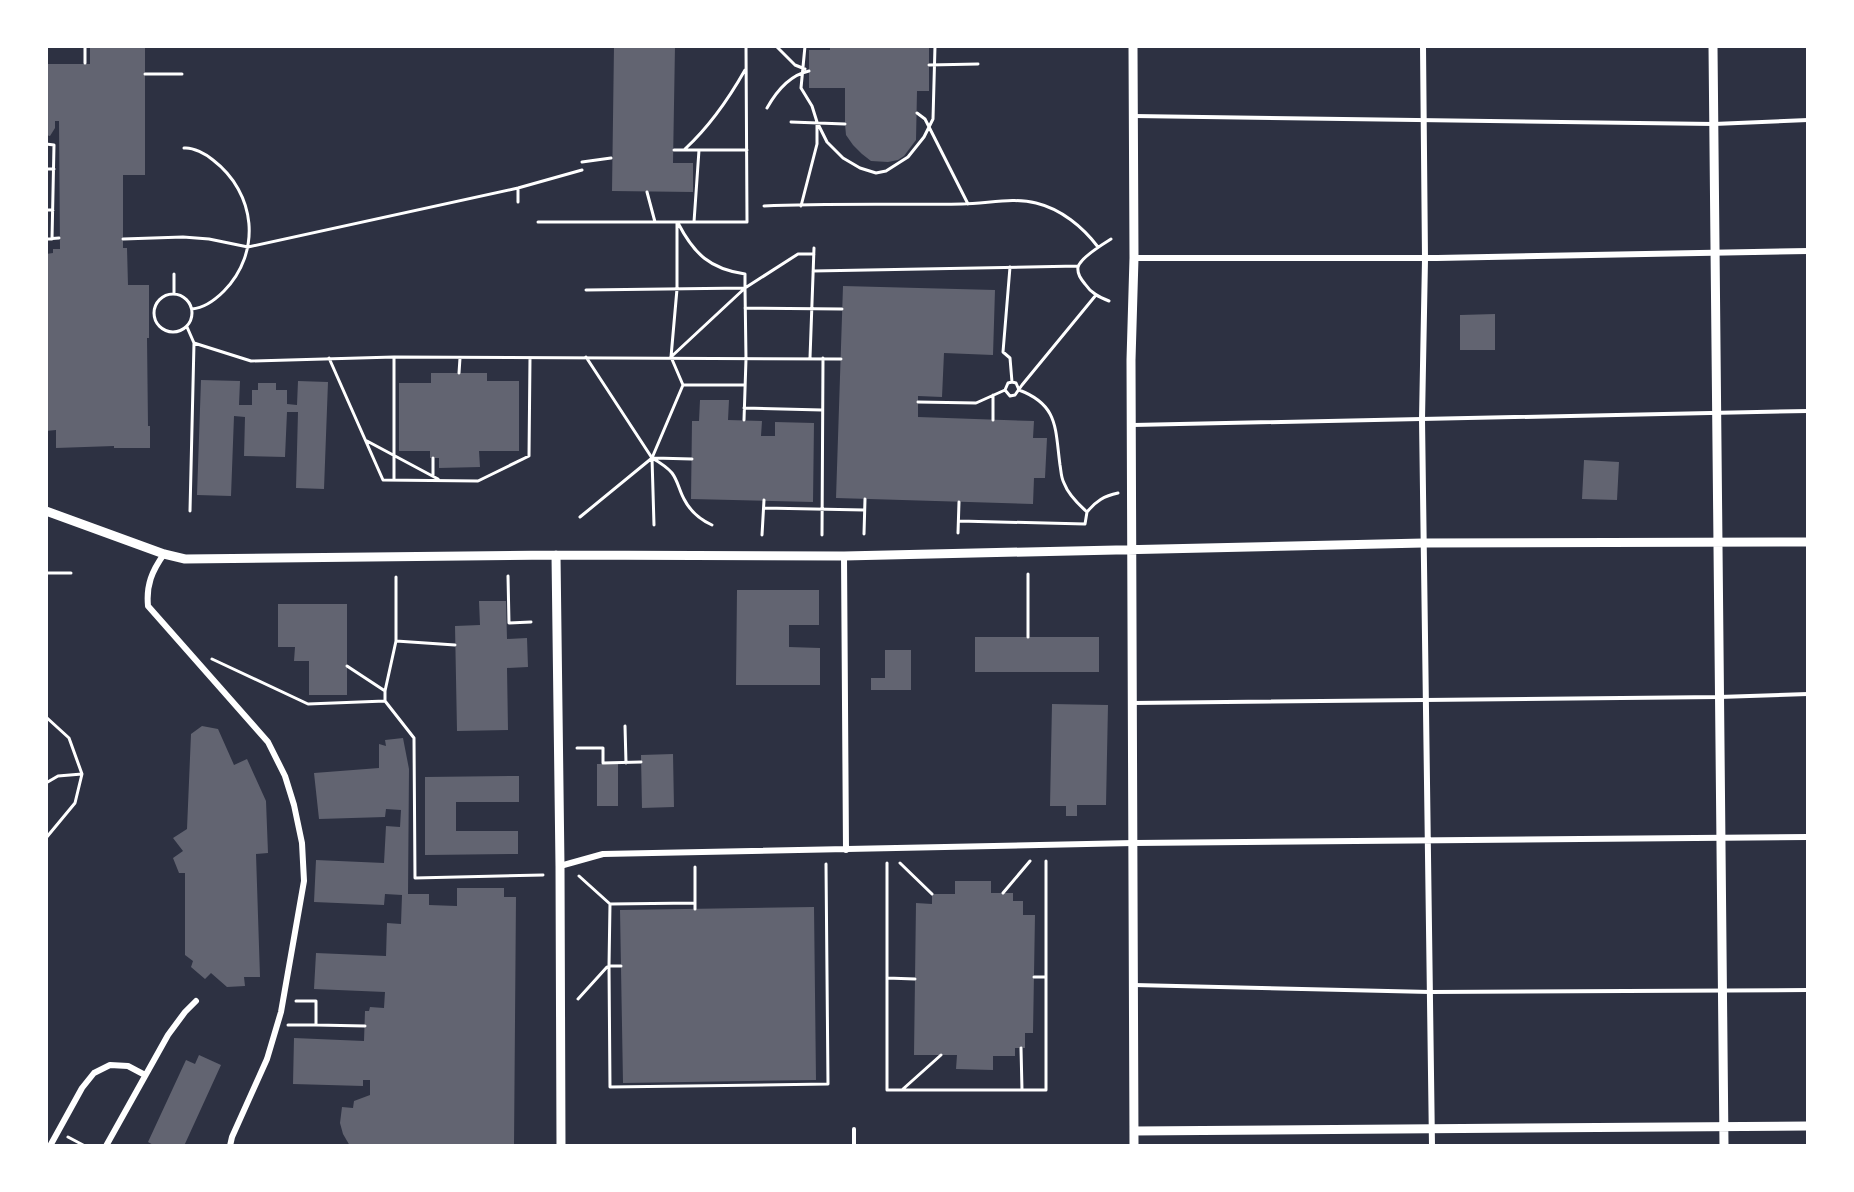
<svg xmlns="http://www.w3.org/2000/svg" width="1854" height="1192" viewBox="0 0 1854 1192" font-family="Cabin,sans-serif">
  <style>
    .building { fill: #626471 }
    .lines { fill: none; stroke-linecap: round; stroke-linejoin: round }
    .path { stroke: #fff; stroke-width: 3 }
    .service { stroke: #fff; stroke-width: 4 }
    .minor { stroke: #fff; stroke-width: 6 }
    .tertiary { stroke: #fff; stroke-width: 9 }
  </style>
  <rect width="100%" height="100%" fill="#2d3142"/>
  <path class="building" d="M90,46H145V175H123V248H127L128,285H149V338H147L148,426H150V448H114V446L56,448V430L46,431V254L53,253V249H60L59,121H55V128L50,136L46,135V64H90Z
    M614,46H675L673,163H693V192L612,191Z
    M830,46H929V91H917L916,140L904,156L898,160L888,162L871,161L862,154L853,145L846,135L845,124V88H809V50H830Z
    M843,286L995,290L993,355L944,353L942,397L918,396V417L1034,421L1033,438H1047L1045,478H1034L1033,504L836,498Z
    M1495,314V350H1460V315Z
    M431,373H487V381H519V451H479L480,467L439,468V458H430V451H399V383H431Z
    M201,380L240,381L239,405H252V390H258V383H276V390H287V404L297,405L298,381L328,382L324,489L296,488L298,412H287L285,457L244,456L245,417L234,416L231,496L197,495Z
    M700,400H729L728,420L762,421L761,436H775V422L814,423L813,502L691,499L692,421H699Z
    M1584,460L1619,462L1617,500L1582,499Z
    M737,590H819V625H789V647L820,648V685H736Z
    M479,601H506L507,639L527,638L528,667L507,668L508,730L457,731L455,626L480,625Z
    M278,604H347V695H309V661H294L295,647H278Z
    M975,637H1099V672H975Z
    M885,650H911V690H871V678H885Z
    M1052,704L1108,705L1106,805H1077V816H1066V806H1050Z
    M202,726L218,729L234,765L247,759L266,801L268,853L256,854L260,977H244L245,986L227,987L211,973L205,979L191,967L193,961L185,955V873H179L173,858L183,851L173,838L187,829L191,734Z
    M403,738L409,769L408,894H429V905L457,906V888H504V897H516L514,1146H350L343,1134L340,1123L342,1107L353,1108L354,1101L370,1095V1080H363V1086L293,1084L294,1038L364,1041L365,1011H369L370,1007L384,1008L385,992L314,989L316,953L386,956L387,923L401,924L402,895L385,894L384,905L314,902L316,860L384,863L386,826L400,827L401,810L386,809L385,817L319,819L314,773L379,768V744L386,746L385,740Z
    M673,754L674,807L642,808L641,755Z
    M597,764H618V806H597Z
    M519,776V802H456V831H518V854L425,855V777Z
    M955,881H991V893H1013V901H1023V915H1035L1033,1033H1025V1048H1015V1056H993V1070L956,1069L957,1055H914L916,903L932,904V894H955Z
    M814,907L816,1080L623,1083L620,910Z
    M199,1055L221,1065L184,1146H155L148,1142L186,1060L195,1064Z"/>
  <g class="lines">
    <path class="path" d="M776,46L795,65L805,69
      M85,63V46
      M929,65L978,64
      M145,74H182
      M767,108C776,92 790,75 809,71
      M917,113L925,119L968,204
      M791,122L845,124
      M817,122L827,142L843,158L860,168L876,173L886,171L908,157L924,137L933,119L935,46
      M46,144L54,145L52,239
      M184,148C193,147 206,154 213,160C256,193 262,252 224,291C216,299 204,308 192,309
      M685,149C710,126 728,100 745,70
      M674,150H747
      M582,162L611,158
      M46,169H54
      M518,188V202
      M647,192L655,222
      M764,206C830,203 897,205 962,204C986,204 1013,197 1036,203C1061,209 1083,227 1098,247
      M801,206L817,144V122L812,106L801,88L805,46
      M46,210H53
      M538,222H747L746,46
      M694,222L699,150
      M678,223C694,254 710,269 745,274V288
      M46,239L59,238
      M123,239L183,237L209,239L248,247L518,188L582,170
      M813,271L1078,266
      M174,274V293
      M586,290L745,288L746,359L744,420
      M154 313a19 19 0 1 1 38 0a19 19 0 1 1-38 0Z
      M1109,301C1099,297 1091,293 1085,284C1081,279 1077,274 1078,267C1081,257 1103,244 1111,239
      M745,308L842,309
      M187,327L194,343L251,361L394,357L841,359
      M672,356L745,288L798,254H814
      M586,357L652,458L654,525
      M329,358L383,480L478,481L529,456L530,358
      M810,358L814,248
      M459,373L460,358
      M1012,382L1008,383L1005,390L1010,396L1015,395L1022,385L1096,295
      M683,385H745
      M918,402L976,403L1005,390
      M744,408L822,410
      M993,420V395
      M367,441L438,479
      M652,458C659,462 667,467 672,473C678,481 679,490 684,499C690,511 701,520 712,525
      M654,458L692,459
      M433,476V458
      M394,480V357
      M764,508L864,510
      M190,511L194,343
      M1087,512C1096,501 1104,496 1118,493
      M580,517L652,458L683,385L671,357L677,289V222
      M959,521L1085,524L1087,512C1078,504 1068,494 1064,483C1061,478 1061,470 1060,465C1055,429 1059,405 1019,390L1016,383L1012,382L1010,358L1003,352L1010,267
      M958,533L959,502
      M864,534L865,499
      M762,535L764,500
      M822,535L823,358
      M46,573H71
      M508,576L509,623L531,622
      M396,577V641L385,691V701L414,738L415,878L543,875
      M1028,637V574
      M396,641L455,645
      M212,659L308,704L385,701
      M347,666L385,691
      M46,717L69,738L82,774L75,803L46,838
      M625,726L626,763
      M577,748H603V763L641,762
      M46,783L58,776L82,774
      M887,863V1090H1046V861
      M900,863L932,894
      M695,867V909
      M579,876L610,904L609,966H621
      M1003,893L1030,861
      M610,904L695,903
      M609,966L610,1087L828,1084L826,864
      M1034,977H1046
      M887,978L915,979
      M578,999L607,967
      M296,1001H316V1025L365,1026
      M288,1025H316
      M1021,1048L1022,1090
      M903,1089L941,1055
      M68,1137L85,1146"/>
    <path class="service" d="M1134,116L1714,124L1808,120
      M1133,425L1808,411
      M1132,703L1719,697L1808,694
      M1134,985L1430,992L1808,990
      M854,1146V1129"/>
    <path class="minor" d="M1423,46L1425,259L1422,419L1432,1146
      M1134,258H1437L1808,251
      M164,554C152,571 146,585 148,606L268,742L285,776L294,805L302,843L304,881L281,1012L267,1059L232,1137L230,1146
      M844,556L846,850
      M560,866L603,854L1134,843L1808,837
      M50,1146L82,1088L94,1073L110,1065L128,1066L145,1075
      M106,1146L168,1035L185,1012L196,1001"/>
    <path class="tertiary" d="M1133,46L1134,258L1131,360L1134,1146
      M1713,46L1724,1146
      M46,511L164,554L185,559L556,555L844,556L1423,543L1808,542
      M556,555L560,866L561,1146
      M1134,1131L1808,1126"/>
  </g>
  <rect width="1854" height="1192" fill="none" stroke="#ffffff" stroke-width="96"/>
</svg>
